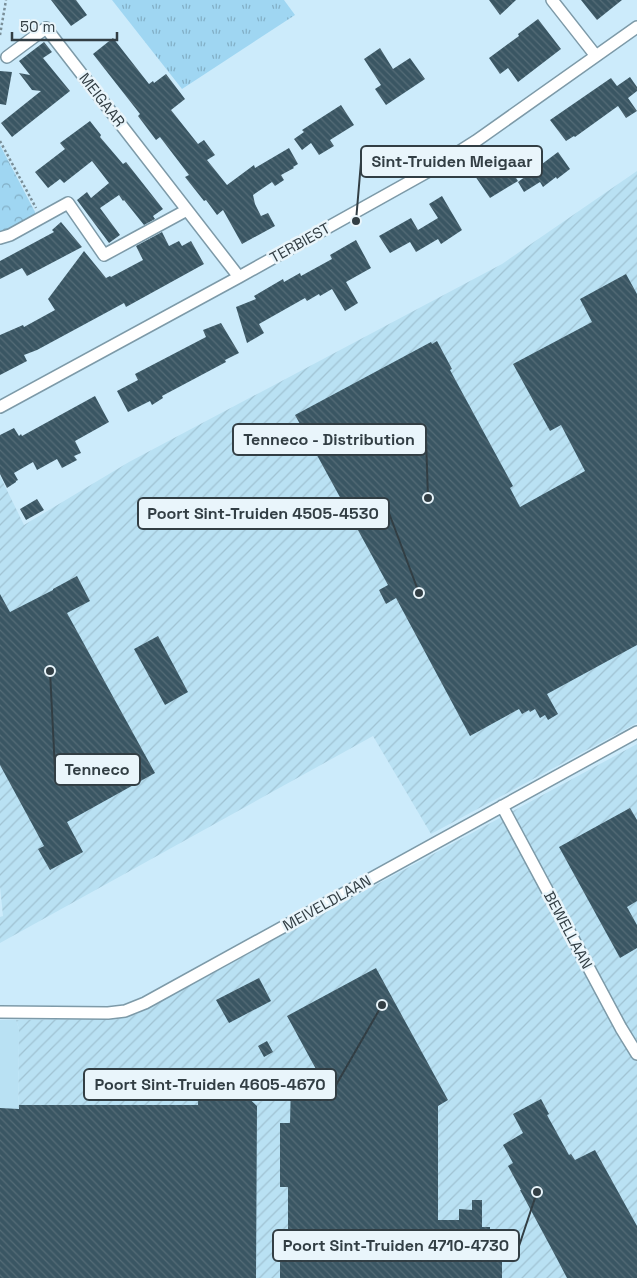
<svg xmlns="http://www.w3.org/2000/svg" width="637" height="1278" viewBox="0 0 637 1278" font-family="'Space Grotesk',sans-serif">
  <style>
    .built { fill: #b9e1f3 }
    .industrial { fill: url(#industrial-furrows) }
    .grass { fill: url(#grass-tufts) }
    .park { fill: url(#park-crowns) }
    .building { fill: url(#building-back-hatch) }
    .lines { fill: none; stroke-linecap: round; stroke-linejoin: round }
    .street-casing { stroke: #7d9aa8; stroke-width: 14 }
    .path { stroke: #798e98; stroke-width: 2.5; stroke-dasharray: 2.5 2.5; stroke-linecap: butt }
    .street { stroke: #fff; stroke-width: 11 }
    .labels { text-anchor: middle; stroke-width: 5; stroke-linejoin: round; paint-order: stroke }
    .street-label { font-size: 15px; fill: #323e44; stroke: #e9f5fb }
    .leader { fill: none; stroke: #323e44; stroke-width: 2 }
    .callout-dot { fill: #323e44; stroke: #e9f5fb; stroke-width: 2 }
    .callout { fill: #e9f5fb; stroke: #323e44; stroke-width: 2 }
    .callout-label { font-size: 16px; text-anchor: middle; font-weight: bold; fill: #323e44 }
  </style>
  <defs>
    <pattern id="industrial-furrows" width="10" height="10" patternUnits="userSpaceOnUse" patternTransform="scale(1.25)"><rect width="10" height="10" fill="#b9e1f3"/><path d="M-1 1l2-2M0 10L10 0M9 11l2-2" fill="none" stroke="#a0c2d2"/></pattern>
    <pattern id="grass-tufts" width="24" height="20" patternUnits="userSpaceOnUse" patternTransform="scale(1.25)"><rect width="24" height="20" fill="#9fd6f2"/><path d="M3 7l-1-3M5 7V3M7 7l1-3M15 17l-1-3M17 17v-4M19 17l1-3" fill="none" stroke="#82afc6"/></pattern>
    <pattern id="park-crowns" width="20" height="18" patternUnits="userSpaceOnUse" patternTransform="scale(1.25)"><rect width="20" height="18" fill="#9fd6f2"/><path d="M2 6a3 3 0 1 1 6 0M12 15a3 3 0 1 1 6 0" fill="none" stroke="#82afc6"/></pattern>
    <pattern id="building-back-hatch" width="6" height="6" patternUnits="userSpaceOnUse" patternTransform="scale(1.25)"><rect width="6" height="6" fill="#3a5663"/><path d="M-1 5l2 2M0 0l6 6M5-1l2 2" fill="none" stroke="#556c77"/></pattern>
  </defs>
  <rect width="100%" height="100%" fill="#ccebfb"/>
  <path class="built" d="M0,1020H16L19,1029L17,1278H0Z"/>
  <path class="industrial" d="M637,171V723L431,834L373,736L0,943V917L3,916L0,886V476L24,525L129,462L502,264Z
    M637,744V1278H17L19,1029L16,1020L117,1019L137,1014Z"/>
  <path class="grass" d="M112,0H284L295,15L182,89Z"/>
  <path class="park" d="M0,145L35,212V217L9,230L0,232Z"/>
  <path class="building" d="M51,0H76L87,15L71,26Z
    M489,0H516L500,15Z
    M581,0H622L597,20Z
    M538,19L561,49L518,82L508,68L500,74L489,58L519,36L518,34Z
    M113,38L149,84L153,81L154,83L166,74L185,99L171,110L198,144L204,140L215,155L207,160L227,185L254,165L255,168L289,148L298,164L293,167L294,168L281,175L284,180L275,186L272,182L253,195L255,204L261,216L268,213L275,226L242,244L223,210L217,215L206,200L204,201L185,177L189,175L160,137L156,140L138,116L140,114L93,54Z
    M44,42L52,52L43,58L70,91L12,137L1,123L41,91L32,90L19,73L30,75L19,61Z
    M380,48L393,69L410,58L425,79L386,105L375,89L381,85L364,59Z
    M0,71L12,72L6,105L0,104Z
    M630,77L637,87V91L628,98L637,111L626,118L618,106L575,137L574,136L566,141L550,120L611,78L617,86Z
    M341,105L354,125L330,140L334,146L319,155L311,143L302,150L294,139L304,132L302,130Z
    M90,121L101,135L100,137L123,164L126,162L163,209L153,216L155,219L144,225L124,200L123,201L119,195L100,208L120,235L109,243L77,200L87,192L91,198L109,183L92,161L64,183L60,179L48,188L35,172L65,149L60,143Z
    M558,152L570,169L557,179L556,177L543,187L540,182L524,192L518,182Z
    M504,159L518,181L490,198L475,176Z
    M442,196L462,230L441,244L438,239L416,252L410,242L390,253L379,236L411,218L418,230L438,218L429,204Z
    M61,222L82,247L27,276L22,268L0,279V261L54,232L52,230Z
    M162,232L169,246L179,241L182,246L191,241L204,264L126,307L124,303L37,350L24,355L27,361L0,375V335L23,325L24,327L55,310L48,299L84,251L106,278L110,276L111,277L143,260L136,246Z
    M356,240L371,268L346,282L358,303L345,311L332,289L320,296L319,294L307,301L305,298L259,324L264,333L247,343L236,307L256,299L254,296L283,279L284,282L300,273L301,276L332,259L330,255Z
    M626,274L637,294V645L547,694L558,714L548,720L545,715L540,718L535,709L530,712L529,710L522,714L519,709L470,736L396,598L386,604L379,590L388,585L295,415L431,342L432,344L437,341L452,369L450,370L513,486L510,488L520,507L585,471L561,425L550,431L513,364L592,322L580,299Z
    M221,323L239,353L225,360L226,362L162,396L163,398L152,405L150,401L128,412L117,391L138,380L135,374L206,337L203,330Z
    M95,396L109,422L75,441L81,453L74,456L77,460L62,468L57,459L37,470L33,462L14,473L18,480L16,481V482L7,488L0,474V435L14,428L19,436L21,434L22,436Z
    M37,499L44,510L26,520L20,509Z
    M77,576L90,601L67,613L155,773L67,822L83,852L50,870L38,849L44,846L0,765V594L10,612L53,590V589Z
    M158,636L188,692L165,705L134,649Z
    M630,808L637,820V901L627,907L637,925V948L620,958L559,847Z
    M376,968L448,1100L438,1106V1220H459V1209L472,1210V1200H482V1227H490V1250H502V1278H280V1239H288V1187H280V1123H290L291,1082H323L287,1016Z
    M259,978L271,1001L229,1023L216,1000Z
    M267,1041L273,1052L264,1057L258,1046Z
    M199,1071H219L257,1106L256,1278H0V1108L19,1109V1105H198Z
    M541,1099L549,1114L547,1115L569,1155L571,1154L575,1160L595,1150L637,1226V1278H567L556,1257L520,1190H521L508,1166L513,1163L503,1145L523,1133L513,1114Z"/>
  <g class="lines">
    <defs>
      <path id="street" d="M552,0L596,56
        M7,57L46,28L239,277
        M0,238L10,235L68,203L104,255L187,210
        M0,407L239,277L429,171L476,141L637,27
        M502,806L621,1028L637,1054
        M0,1012L108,1013L125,1011L145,1003L637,732"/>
    </defs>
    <use href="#street" class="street-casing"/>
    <path class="path" d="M0,35L6,0
      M0,141L36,208"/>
    <use href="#street" class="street"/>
  </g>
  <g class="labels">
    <g class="street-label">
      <text transform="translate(102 100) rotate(52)" y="5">MEIGAAR</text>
      <text transform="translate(300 243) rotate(-29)" y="5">TERBIEST</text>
      <text transform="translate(327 903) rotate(-29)" y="5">MEIVELDLAAN</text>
      <text transform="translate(568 930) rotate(62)" y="5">BEWELLAAN</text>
    </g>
  </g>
  <path class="leader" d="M356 221L361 162M428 498L426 439M419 593L389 513M50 671L55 770M382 1005L336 1085M537 1192L519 1246"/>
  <g class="callout-dot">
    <circle cx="356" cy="221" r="5"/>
    <circle cx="428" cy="498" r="5"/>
    <circle cx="419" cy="593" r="5"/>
    <circle cx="50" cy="671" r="5"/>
    <circle cx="382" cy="1005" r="5"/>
    <circle cx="537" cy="1192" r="5"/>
  </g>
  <g class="callout">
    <rect x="361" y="146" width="181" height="31" rx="5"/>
    <rect x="233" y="424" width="193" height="31" rx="5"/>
    <rect x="138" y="498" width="251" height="31" rx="5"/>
    <rect x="55" y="754" width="85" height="31" rx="5"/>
    <rect x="84" y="1069" width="252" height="31" rx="5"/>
    <rect x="273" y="1230" width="246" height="31" rx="5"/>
  </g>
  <g class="callout-label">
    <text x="452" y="167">Sint-Truiden Meigaar</text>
    <text x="329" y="445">Tenneco - Distribution</text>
    <text x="263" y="519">Poort Sint-Truiden 4505-4530</text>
    <text x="97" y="775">Tenneco</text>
    <text x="210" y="1090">Poort Sint-Truiden 4605-4670</text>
    <text x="396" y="1251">Poort Sint-Truiden 4710-4730</text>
  </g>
  <path d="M12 32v8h105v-8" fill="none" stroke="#323e44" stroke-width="2.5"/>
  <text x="20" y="32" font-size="15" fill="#323e44" stroke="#e9f5fb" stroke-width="4" paint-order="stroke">50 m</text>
</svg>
